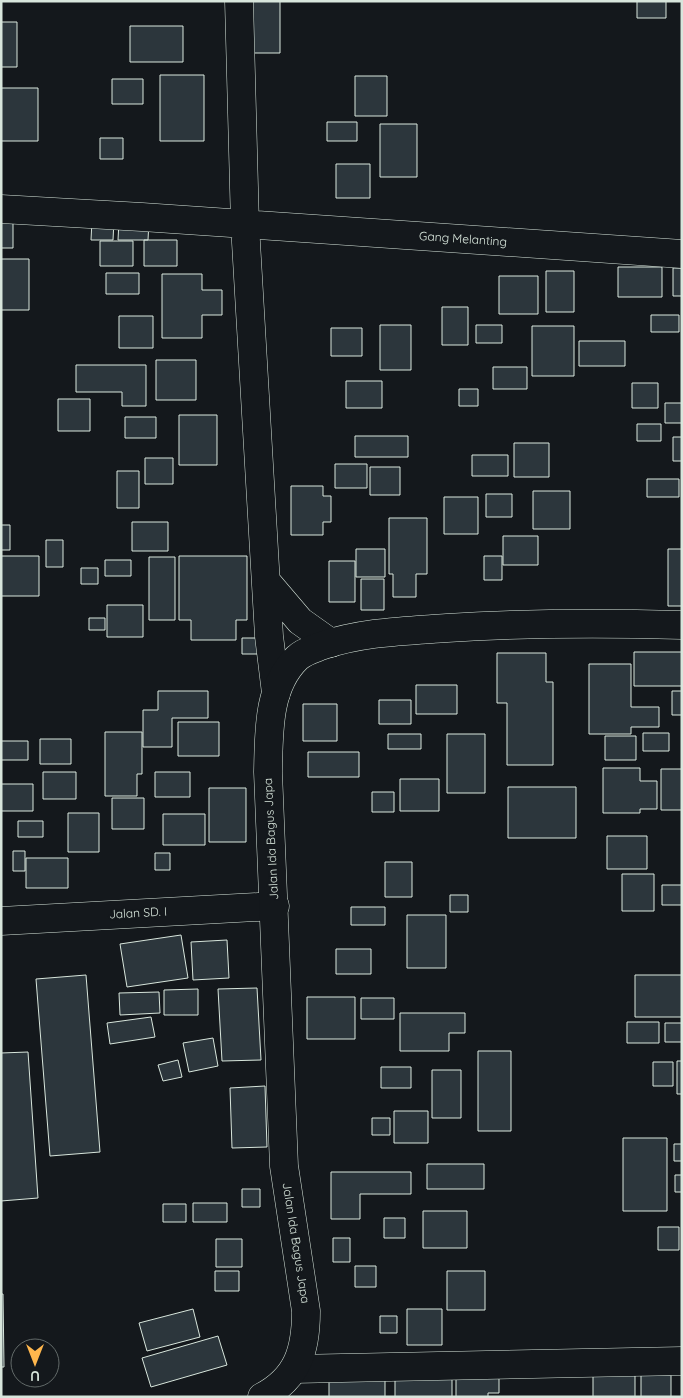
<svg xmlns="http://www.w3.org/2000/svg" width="683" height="1398" viewBox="0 0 683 1398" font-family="Quicksand,sans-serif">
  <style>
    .building { fill: #2c363c; stroke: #d8e6dc }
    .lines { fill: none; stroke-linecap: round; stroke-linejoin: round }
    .minor-casing { stroke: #d8e6dc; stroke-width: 29 }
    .tertiary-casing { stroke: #d8e6dc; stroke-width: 29 }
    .minor { stroke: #14181c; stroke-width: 28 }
    .tertiary { stroke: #14181c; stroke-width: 28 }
    .labels { text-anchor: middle; stroke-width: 4; stroke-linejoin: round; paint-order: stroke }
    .street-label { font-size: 12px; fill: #d8e6dc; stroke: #14181c }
  </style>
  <rect width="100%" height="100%" fill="#14181c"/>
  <path class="building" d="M245,1H280V53H245Z
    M637,1H666V18H637Z
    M1,22H17V67H1Z
    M130,26H183V62H130Z
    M160,75H204V141H160Z
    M355,76H387V116H355Z
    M112,79H143V104H112Z
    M1,88H38V141H1Z
    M327,122H357V141H327Z
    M380,124H417V177H380Z
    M100,138H123V159H100Z
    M336,164H370V198H336Z
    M1,212H13V248H1Z
    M92,220H114L113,240H91Z
    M119,221H149L148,240H118Z
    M144,240H177V266H144Z
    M100,241H133V266H100Z
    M1,259H29V310H1Z
    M618,267H662V297H618Z
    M673,268H682V296H673Z
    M546,271H574V312H546Z
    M106,273H139V294H106Z
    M162,274H202V290H222V315H202V338H162Z
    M499,276H538V314H499Z
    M442,307H468V345H442Z
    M651,315H679V332H651Z
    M119,316H153V348H119Z
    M380,325H411V370H380Z
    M476,325H502V343H476Z
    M532,326H574V376H532Z
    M331,328H362V356H331Z
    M579,341H625V366H579Z
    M156,360H196V400H156Z
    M76,365H146V406H122V392H76Z
    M493,367H527V389H493Z
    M346,381H382V408H346Z
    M632,383H658V408H632Z
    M459,389H478V406H459Z
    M58,399H90V431H58Z
    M665,403H682V423H665Z
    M179,415H217V465H179Z
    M125,417H156V438H125Z
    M637,424H661V441H637Z
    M355,436H408V457H355Z
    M673,437H682V461H673Z
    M514,443H549V477H514Z
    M472,455H508V476H472Z
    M145,458H173V484H145Z
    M335,464H367V488H335Z
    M370,467H400V495H370Z
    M117,471H139V508H117Z
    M647,479H679V497H647Z
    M291,486H323V496H331V522H323V535H291Z
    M533,491H570V529H533Z
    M486,494H512V517H486Z
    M444,497H478V534H444Z
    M389,518H427V574H416V597H393V574H389Z
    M132,522H168V551H132Z
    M1,525H10V550H1Z
    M503,536H538V565H503Z
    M46,540H63V567H46Z
    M356,549H385V577H356Z
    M668,549H682V606H668Z
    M1,556H39V596H1Z
    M179,556H247V620H236V640H191V620H179Z
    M484,556H502V580H484Z
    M149,557H175V620H149Z
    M105,560H131V576H105Z
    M329,561H355V602H329Z
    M81,568H98V584H81Z
    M361,579H384V610H361Z
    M107,605H143V637H107Z
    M89,618H105V630H89Z
    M242,638H260V654H242Z
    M634,652H682V686H634Z
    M497,653H546V682H553V765H507V703H497Z
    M589,664H631V707H659V727H631V734H589Z
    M416,685H457V714H416Z
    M158,691H208V718H172V747H143V710H158Z
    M672,691H682V715H672Z
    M379,700H411V724H379Z
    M303,704H337V741H303Z
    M178,722H219V756H178Z
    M105,732H142V774H137V796H105Z
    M643,733H669V751H643Z
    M388,734H421V749H388Z
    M447,734H485V793H447Z
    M605,736H636V760H605Z
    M40,739H71V764H40Z
    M1,741H28V760H1Z
    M308,752H359V777H308Z
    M603,768H640V781H657V809H640V813H603Z
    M661,769H682V810H661Z
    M43,772H76V799H43Z
    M155,772H190V797H155Z
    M400,779H439V811H400Z
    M1,784H33V811H1Z
    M508,787H576V838H508Z
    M209,788H246V842H209Z
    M372,792H394V812H372Z
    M112,798H144V829H112Z
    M68,813H99V852H68Z
    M163,814H205V845H163Z
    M18,821H43V837H18Z
    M607,836H647V869H607Z
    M13,851H25V871H13Z
    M155,853H170V870H155Z
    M26,858H68V888H26Z
    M385,862H412V897H385Z
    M622,874H654V911H622Z
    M662,885H682V905H662Z
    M450,895H468V912H450Z
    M351,907H385V925H351Z
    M407,915H446V968H407Z
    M181,935L188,978L127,987L120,944Z
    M227,940L229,978L193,980L191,942Z
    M336,949H371V974H336Z
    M86,975L100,1152L50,1156L36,979Z
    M635,975H682V1017H635Z
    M257,988L261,1060L222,1061L218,989Z
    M198,989V1015H164V990Z
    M159,992L160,1013L120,1015L119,993Z
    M307,997H355V1039H307Z
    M361,998H394V1019H361Z
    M400,1013H465V1033H449V1051H400Z
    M151,1017L155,1037L110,1044L107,1023Z
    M627,1022H659V1043H627Z
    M665,1023H682V1042H665Z
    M213,1038L218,1066L189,1072L183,1043Z
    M478,1051H511V1131H478Z
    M28,1052L38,1198L1,1201V1053Z
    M178,1060L182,1077L163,1081L158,1065Z
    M677,1061H682V1094H677Z
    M653,1062H673V1086H653Z
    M381,1067H411V1088H381Z
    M432,1070H461V1118H432Z
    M265,1086L267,1147L232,1148L230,1088Z
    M394,1111H428V1143H394Z
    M372,1118H390V1135H372Z
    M623,1138H667V1211H623Z
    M674,1144H682V1161H674Z
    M427,1164H484V1189H427Z
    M331,1172H411V1194H360V1219H331Z
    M675,1175H682V1192H675Z
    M242,1189H260V1207H242Z
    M193,1203H227V1222H193Z
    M163,1204H186V1222H163Z
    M423,1211H467V1248H423Z
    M384,1218H405V1238H384Z
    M658,1227H679V1250H658Z
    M333,1238H350V1262H333Z
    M216,1239H242V1267H216Z
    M355,1266H376V1287H355Z
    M215,1271H239V1291H215Z
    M447,1271H485V1310H447Z
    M1,1294H3L4,1367H1Z
    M193,1309L200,1337L147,1351L139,1323Z
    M407,1309H442V1345H407Z
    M380,1316H397V1333H380Z
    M218,1336L227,1365L151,1387L142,1358Z
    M593,1368H635V1397H593Z
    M456,1373H499V1393H488V1397H456Z
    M641,1375H671V1397H641Z
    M329,1378H385V1397H329Z
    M395,1378H452V1397H395Z"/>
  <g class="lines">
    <defs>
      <path id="minor" d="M239,1L245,225L269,636L276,693
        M1,209L142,217L682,254
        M266,581L300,621L331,643
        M1,921L275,906
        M294,1369L682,1361"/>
      <path id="tertiary" d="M262,1397C298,1378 306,1350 306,1311L284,1166L268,772C269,734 267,687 297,658C303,652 313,649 321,646C361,632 405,631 447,628C525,623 604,623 682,625"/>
    </defs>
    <use href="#minor" class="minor-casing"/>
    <use href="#tertiary" class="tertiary-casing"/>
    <use href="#minor" class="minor"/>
    <use href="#tertiary" class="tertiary"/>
  </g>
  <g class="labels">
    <g class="street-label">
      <text transform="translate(463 239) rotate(4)" y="4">Gang Melanting</text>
      <text transform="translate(271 839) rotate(-93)" y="4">Jalan Ida Bagus Japa</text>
      <text transform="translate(138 913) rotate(-3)" y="4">Jalan SD. I</text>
      <text transform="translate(296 1243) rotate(81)" y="4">Jalan Ida Bagus Japa</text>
    </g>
  </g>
  <rect width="683" height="1398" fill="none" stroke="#d8e6dc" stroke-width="5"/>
  <g transform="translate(35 1363) rotate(180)"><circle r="24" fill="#14181c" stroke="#626a69"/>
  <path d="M0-4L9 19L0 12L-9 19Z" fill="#ffb74d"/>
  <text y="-8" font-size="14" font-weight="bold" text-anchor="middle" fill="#d8e6dc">U</text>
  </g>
</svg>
